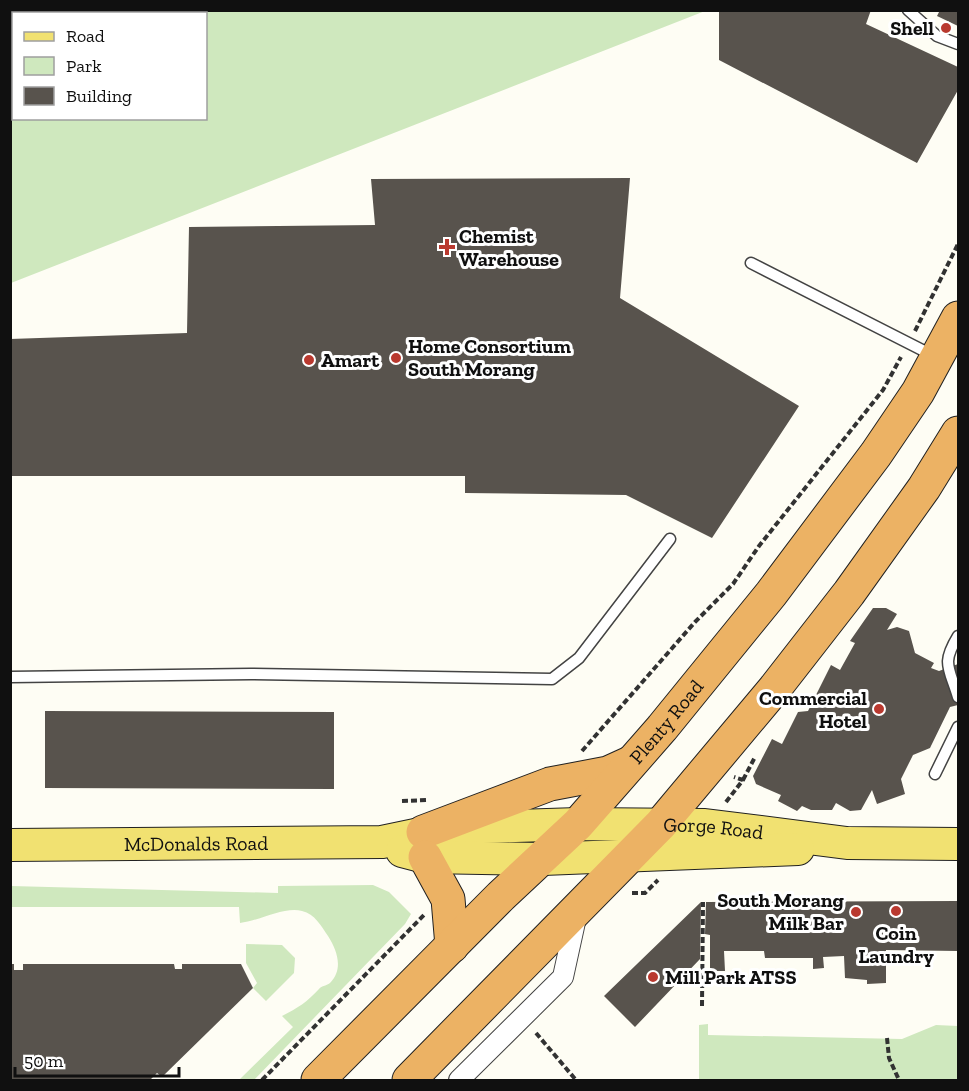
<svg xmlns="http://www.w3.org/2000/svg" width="969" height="1091" viewBox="0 0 969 1091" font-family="'Zilla Slab',serif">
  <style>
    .green { fill: #cfe8be; fill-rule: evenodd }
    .building { fill: #58534d }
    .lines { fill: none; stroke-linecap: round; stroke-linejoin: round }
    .lane-casing { stroke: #434343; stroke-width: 13 }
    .street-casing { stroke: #434343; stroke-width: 22 }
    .primary-casing { stroke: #212121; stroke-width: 34 }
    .highway-casing { stroke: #212121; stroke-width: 35 }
    .path { stroke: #323232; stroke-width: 4; stroke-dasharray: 6 3; stroke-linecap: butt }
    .lane { stroke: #fff; stroke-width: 10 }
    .street { stroke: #fff; stroke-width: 20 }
    .primary { stroke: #f1e171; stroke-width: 32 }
    .highway { stroke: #ecb264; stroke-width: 33 }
    .poi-dot { fill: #b9392f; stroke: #fff; stroke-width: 2 }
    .labels { text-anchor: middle; stroke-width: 6; stroke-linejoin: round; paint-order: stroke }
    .poi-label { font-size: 20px; font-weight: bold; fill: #101010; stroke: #fff; text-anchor: start }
    .street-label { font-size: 20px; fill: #101010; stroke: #fff }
  </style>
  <rect width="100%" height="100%" fill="#fefdf4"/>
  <path class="green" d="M11,10H705V11L11,283ZM14,14H206V118H14Z
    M373,885L389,892L411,914L405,924L254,1080H239L293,1027L282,1016C298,1008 307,1002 319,989C321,986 326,986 330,983C344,969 337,950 328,936C321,926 315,914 302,911C285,906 259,921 240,923L239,907H11V886L278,893V886Z
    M246,944L282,945L295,958L294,973L266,1001L253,988L257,983L246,963Z
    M708,1024V1035L902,1039L936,1025L958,1026V1080H699V1025Z"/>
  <path class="building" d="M719,10H871L866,24L958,67V90L917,163L719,60Z
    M940,10H958V26L937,16Z
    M630,178L620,298L799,406L712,538L626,495L465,493V476H10V339L187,333L189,227L375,225L371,179Z
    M873,608H886L897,614L887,630L897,627L909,631L915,653L934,663L931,668L939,671L958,664V705L950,707L930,748L913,755L901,779L905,794L877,804L872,790L861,810L850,811L836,803L832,810H811L802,806L797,811L778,801L781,795L756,784L753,776L772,739L782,744L798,712L808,711L831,665L840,670L855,643L850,641Z
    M45,711L334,712V789L45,788Z
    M958,901V951L886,950V983L867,984V980L845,978L844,956L823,957L824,968L813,969V958H765L764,951H724L725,971H710V935L705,934L706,902Z
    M701,902L700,959L635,1027L604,996Z
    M10,964H14V970H23V964H174L175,969H182V964H241L253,988L162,1077L157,1073L150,1080H10Z"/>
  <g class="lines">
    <defs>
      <path id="lane" d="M908,10L937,36L958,44
        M751,263L934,356
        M958,636C941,664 949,667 958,697
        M10,677L251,674L552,679L579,658L670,539
        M935,774L958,727"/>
      <path id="street" d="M459,1080L563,977L577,913"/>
      <g id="primary">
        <path id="s1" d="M10,845L382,842L449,828L578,824L705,825L847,843L958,844"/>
        <path d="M402,851L425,857L543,859L798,849"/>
      </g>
      <g id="highway">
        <path d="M423,832L550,784L608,773L630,763"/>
        <path d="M425,857L448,899L452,946"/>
        <path id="s2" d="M318,1080L501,896L578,824L662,728L771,594L876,454L918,392L958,318"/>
        <path d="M409,1080L661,824L775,688L849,593L924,488L958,433"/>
      </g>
    </defs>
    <use href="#lane" class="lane-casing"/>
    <use href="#street" class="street-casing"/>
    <use href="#primary" class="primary-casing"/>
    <use href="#highway" class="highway-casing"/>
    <path class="path" d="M36,14L47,10
      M10,28L14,26
      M915,331L958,244
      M582,751L695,622L733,584L759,546L883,390L901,357
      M743,780L755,757
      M402,801L428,800
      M726,802L743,780L734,777
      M632,893H645L658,880
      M702,1006L703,902
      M536,1033L576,1080
      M887,1038L889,1058L899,1080
      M262,1080L424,915"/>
    <use href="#lane" class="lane"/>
    <use href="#street" class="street"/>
    <use href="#primary" class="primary"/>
    <use href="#highway" class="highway"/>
  </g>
  <g class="poi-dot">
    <circle cx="946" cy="28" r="6"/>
    <path d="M444 238h6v6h6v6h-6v6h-6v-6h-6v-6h6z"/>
    <circle cx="396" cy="358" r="6"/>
    <circle cx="309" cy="360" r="6"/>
    <circle cx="879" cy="709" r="6"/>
    <circle cx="896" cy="911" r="6"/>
    <circle cx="856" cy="912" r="6"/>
    <circle cx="653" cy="977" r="6"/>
  </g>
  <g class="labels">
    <g class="poi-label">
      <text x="934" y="35" text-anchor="end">Shell</text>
      <text x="459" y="243">Chemist<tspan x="459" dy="23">Warehouse</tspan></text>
      <text x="408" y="353">Home Consortium<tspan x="408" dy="23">South Morang</tspan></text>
      <text x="321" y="367">Amart</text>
      <text x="867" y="705" text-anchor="end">Commercial<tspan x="867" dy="23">Hotel</tspan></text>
      <text x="844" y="907" text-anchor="end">South Morang<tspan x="844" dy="23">Milk Bar</tspan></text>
      <text x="896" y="940" text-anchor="middle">Coin<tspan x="896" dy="23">Laundry</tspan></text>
      <text x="665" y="984">Mill Park ATSS</text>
    </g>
    <g class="street-label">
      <text dy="7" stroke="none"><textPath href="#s2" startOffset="500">Plenty Road</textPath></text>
      <text dy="7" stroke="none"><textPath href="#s1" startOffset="705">Gorge Road</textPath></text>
      <text dy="7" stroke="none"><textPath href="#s1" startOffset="186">McDonalds Road</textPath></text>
    </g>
  </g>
  <rect width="969" height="1091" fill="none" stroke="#101010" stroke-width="24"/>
  <rect x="12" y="12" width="195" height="108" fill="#ffffff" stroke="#9f9f9f" stroke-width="1.5"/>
  <rect x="24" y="32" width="30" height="9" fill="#f1e171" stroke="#9f9f9f" stroke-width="1.5"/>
  <text x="66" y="42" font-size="18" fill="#101010">Road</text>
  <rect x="24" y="57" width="30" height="18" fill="#cfe8be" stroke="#9f9f9f" stroke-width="1.5"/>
  <text x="66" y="72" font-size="18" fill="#101010">Park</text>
  <rect x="24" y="87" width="30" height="18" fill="#58534d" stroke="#9f9f9f" stroke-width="1.5"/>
  <text x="66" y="102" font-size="18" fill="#101010">Building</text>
  <path d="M15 1067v9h164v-9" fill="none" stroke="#101010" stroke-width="3"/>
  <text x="24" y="1067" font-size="18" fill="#101010" stroke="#ffffff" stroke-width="4.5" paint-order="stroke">50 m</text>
</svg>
